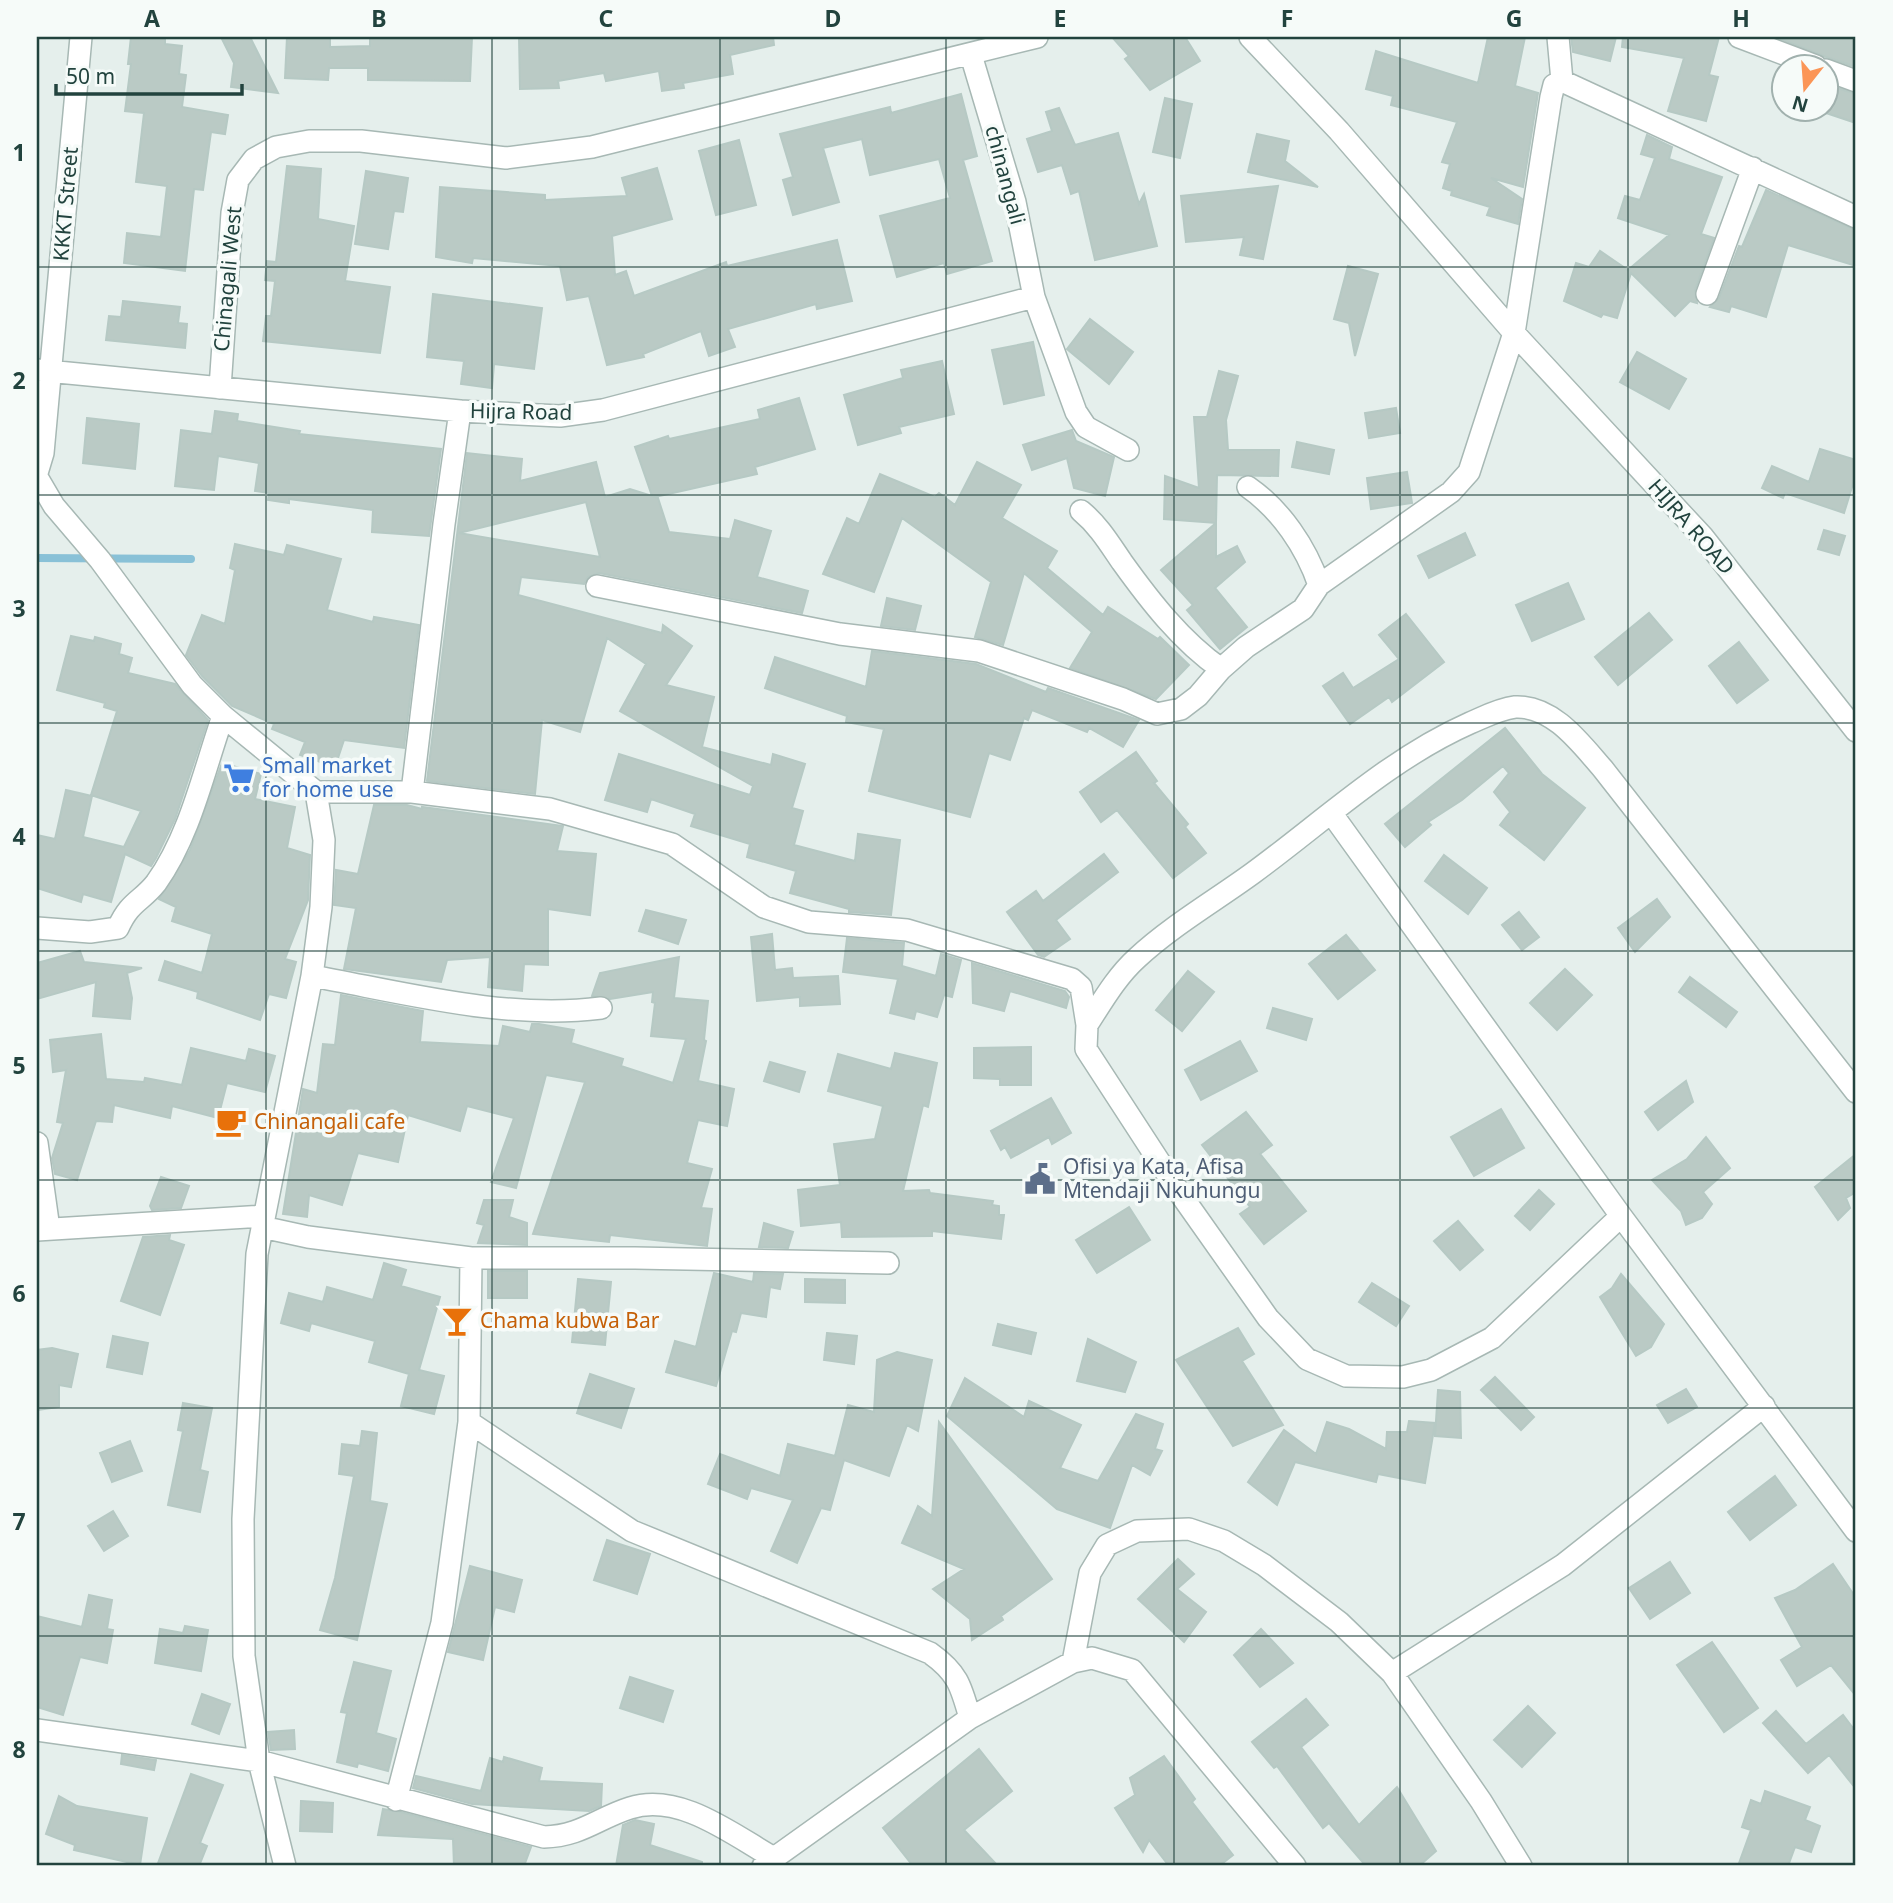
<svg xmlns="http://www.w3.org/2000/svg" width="1893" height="1903" viewBox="0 0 1893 1903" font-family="'Noto Sans',sans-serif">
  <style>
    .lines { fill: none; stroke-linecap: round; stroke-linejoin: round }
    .stream { stroke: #89c1d7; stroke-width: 8 }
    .building { fill: #bacac5; stroke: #b6c9c4; stroke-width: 2; fill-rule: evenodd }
    .minor-casing { stroke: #a7b8b4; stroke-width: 24 }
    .minor { stroke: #fff; stroke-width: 21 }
    .grid { fill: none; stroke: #22433e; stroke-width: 2; stroke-opacity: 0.55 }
    .labels { text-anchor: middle; stroke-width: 7; stroke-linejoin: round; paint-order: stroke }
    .street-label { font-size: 21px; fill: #22433e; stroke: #f6fbf9 }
    .shop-label { font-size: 21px; fill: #366cbe; stroke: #f6fbf9; text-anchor: start }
    .food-label { font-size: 21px; fill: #c56008; stroke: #f6fbf9; text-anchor: start }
    .service-label { font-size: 21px; fill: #4e5e75; stroke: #f6fbf9; text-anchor: start }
    .neatline { fill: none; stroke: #22433e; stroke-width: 2.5 }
    .grid-label { font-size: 23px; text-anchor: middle; font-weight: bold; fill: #22433e }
  </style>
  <rect width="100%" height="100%" fill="#e5efec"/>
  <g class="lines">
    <path class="stream" d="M37,558L191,559"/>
  </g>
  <path class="building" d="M131,37H165V44L182,46L179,74L186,75L182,107L228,115L225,134L211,132L203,190L194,189L185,271L124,263L127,233L161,237L167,186L136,182L144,113L125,111L131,64H128Z
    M221,37H250L278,93L231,87L234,63Z
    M287,37H330V47L370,46V37H472L470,81L368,80V68H329L328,80L285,78Z
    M519,37H773L774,45L730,55L733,74L683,83L684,88L662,91L659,71L606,81L604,73L558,81L559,88L520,89Z
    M1112,37H1185L1200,61L1150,90L1125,59L1129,56Z
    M1488,37H1525L1515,86L1538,93L1523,187L1491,178L1522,199L1518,224L1487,215L1490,207L1451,195L1452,191L1443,188L1450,164L1442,162L1457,122L1391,105L1393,96L1366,89L1376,51L1478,83Z
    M1571,37H1616L1610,61L1573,52Z
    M1623,37H1719L1709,75L1718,77L1706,121L1668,111L1684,58L1622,47Z
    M1776,37H1856V67L1826,57Z
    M1826,84L1856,94V123L1826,113Z
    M961,94L977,156L963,160L992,261L947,274L944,263L897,277L880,216L950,198L939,159L870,175L862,139L823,148L839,202L793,215L783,180L793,177L780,134L890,107L891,113Z
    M1165,98L1192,104L1180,158L1153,152Z
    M1059,108L1075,145L1118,133L1139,204L1144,194L1157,246L1095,260L1079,191L1071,194L1062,165L1038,172L1027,139L1052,131L1046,112Z
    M1257,134L1289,141L1285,161L1318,187L1248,172Z
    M1647,135L1672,147L1669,159L1722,177L1701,234L1714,238L1695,290L1697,303L1690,301L1675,316L1631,273L1617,318L1603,314L1601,317L1564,301L1576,263L1589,267L1600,251L1628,270L1669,235L1618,218L1625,196L1640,200L1655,158L1641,154Z
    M739,140L756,205L716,215L699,151Z
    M287,166L321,169L318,219L354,226L345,281L390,287L380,353L263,341L266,316H271L275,281L265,280L267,261L276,262Z
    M657,168L672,219L612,236L615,275L626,271L634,296L726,262L727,266L837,240L852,301L817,309L816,304L728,329L735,347L709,356L701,331L643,354L644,357L607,365L589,296L567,300L560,266L473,258L472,263L436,257L440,187L545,195V200L627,196L622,178Z
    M366,171L408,178L403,212L394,211L388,249L355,244Z
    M1278,186L1263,259L1240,255L1244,237L1186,242L1181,196Z
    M1766,190L1856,230V266L1788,245L1766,317L1731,306L1729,312L1710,307L1719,298L1739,246L1742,247Z
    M1348,266L1378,274L1355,356L1349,323L1334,319Z
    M433,294L542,308L534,369L494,364L492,388L461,384L464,361L427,357Z
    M123,301L180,307L178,323L187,324L185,348L106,340L109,316L121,317Z
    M1090,319L1133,352L1109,384L1067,349Z
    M1033,342L1044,395L1004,404L992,350Z
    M1637,352L1686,379L1669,409L1620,382Z
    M942,361L954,414L899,427L901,433L858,445L844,395L903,378L901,370Z
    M1219,371L1238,376L1226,420L1228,450H1279L1278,476L1217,475L1216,523L1164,519L1165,476L1199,488L1194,417H1207Z
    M799,398L815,449L755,467L757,474L655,497L658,498L669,532L730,539L735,520L771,531L757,577L808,591L802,613L599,573L588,577L584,584L521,577L518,595L662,633L663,625L692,646L666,685L714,697L702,747L771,765L773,754L805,764L792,808L803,811L794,845L855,861L858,834L900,840L891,915L849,912V909L790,893L796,871L747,857L750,844L691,826L695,814L651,799L647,812L605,800L619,754L750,795L753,786L620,711L646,664L607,638L580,732L542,720L535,794L427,781L467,453L522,459L520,481L596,462L605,497L630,489L652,496L635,447L668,436L669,439L760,419L758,410ZM586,502L600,557L459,533Z
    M1396,408L1400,433L1369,438L1365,413Z
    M215,411L238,414L237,421L300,431L299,434L441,449L429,536L372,532L373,510L289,499V503L268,500L269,493L255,491L259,463L218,456L214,490L175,486L181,430L212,434Z
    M87,418L139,424L135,469L83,463Z
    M1072,430L1076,441L1114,457L1105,496L1074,488L1067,458L1032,470L1023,445Z
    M1297,442L1334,450L1329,474L1292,467Z
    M1820,449L1856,460V474L1844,513L1785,493L1783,498L1762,488L1772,466L1809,482Z
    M977,462L1021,485L1002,518L1057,551L1047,568L1103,615L1108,607L1158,639L1160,637L1189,665L1156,699L1070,668L1092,632L1024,573L1003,645L975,637L991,582L902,518L874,592L823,574L847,518L859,524L880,474L935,497L939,493L955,505Z
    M1407,472L1412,503L1371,509L1367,478Z
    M1216,523V557L1237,546L1245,562L1215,588L1247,627L1220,649L1187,610L1193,605L1161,570Z
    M1824,530L1845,536L1839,555L1818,549Z
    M1465,533L1475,555L1429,578L1418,556Z
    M235,544L284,555L287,545L341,559L327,610L373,622L374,617L419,625L404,748L344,740L335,767L300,755L305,742L272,729L274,724L232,706L202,676L186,655L202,615L225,624L235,570L230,568Z
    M1568,583L1584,619L1532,641L1516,605Z
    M887,598L921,606L915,630L881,626Z
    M1649,613L1672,640L1618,685L1595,657Z
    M1406,614L1444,662L1392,702L1389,697L1350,724L1323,686L1343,673L1353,688L1399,659L1379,635Z
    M71,636L94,641L95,637L121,644L119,654L132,658L128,673L175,684L208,720L175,819L156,858L151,866L125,854L111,902L83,894L81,902L37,888V835L55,839L66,790L92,796L83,837L124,847L141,811L91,795L117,711L104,707L105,703L57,690Z
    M1739,642L1768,680L1737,703L1709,666Z
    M872,651L976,664L1046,692L1048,688L1139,720L1123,747L1089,728L1087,732L1032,710L1028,720L1024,718L1010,760L989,753L970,817L869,791L884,729L846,722L847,716L765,688L775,657L866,687Z
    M1505,728L1542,774L1585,808L1544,860L1500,825L1510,812L1494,792L1509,773L1503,766L1462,800L1428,822L1431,825L1405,847L1385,824Z
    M1136,752L1157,781L1154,783L1188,824L1185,827L1206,853L1173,878L1117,810L1101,822L1080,792Z
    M222,763L261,774L255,799L295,807L287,848L310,855L308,900L285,959L296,962L286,998L269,994L260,1020L197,998L198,992L159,980L165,961L202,973L212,934L172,921L176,907L159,899L190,850Z
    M374,805H407L422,809V807L563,826L557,851L596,854L590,915L548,909V965L524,964L522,991L488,987L490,957L447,960L441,982L344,969L356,908L334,905L336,870L358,874Z
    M1104,854L1118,872L1056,920L1070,939L1044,957L1038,955L1007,912L1036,891L1043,901Z
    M1444,855L1487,888L1468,914L1425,881Z
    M1657,899L1670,917L1635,952L1618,928Z
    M646,910L686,920L678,944L639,931Z
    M1519,912L1539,937L1522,950L1502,925Z
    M772,934L775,970L792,968L793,978L838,976L840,1004L800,1006V997L757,1001L751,937Z
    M1346,935L1375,970L1338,999L1309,964Z
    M847,938L904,943L902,966L936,976L941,954L961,960L952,997L944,995L937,1017L916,1011L914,1019L890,1013L898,979L843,972Z
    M80,951L84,962L142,968L127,973L132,998L130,1019L93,1016L96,982L37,999V963Z
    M679,957L674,998L708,1001L704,1040L706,1041L698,1081L734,1089L727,1126L698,1120L687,1163L712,1169L701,1208L712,1209L707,1246L610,1235L609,1242L533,1234L585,1082L546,1075L516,1188L491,1182L514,1118L467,1106L460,1131L408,1115L398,1162L358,1153L342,1205L309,1195L307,1217L283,1214L303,1089L317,1093L323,1044L335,1045L341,995L423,1011L420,1042L499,1046L503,1026L530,1032L532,1024H539L574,1030L571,1043L623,1059L621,1066L673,1083L686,1039L651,1036L655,1003L652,1002L653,992L610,999L592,996L600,973Z
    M972,963L1065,991L1069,997L1066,1008L1010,991L1004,1011L973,1003Z
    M1565,969L1592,995L1557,1030L1530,1003Z
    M1188,971L1214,992L1182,1031L1156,1010Z
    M1690,977L1737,1012L1726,1027L1679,992Z
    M1273,1008L1312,1019L1306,1040L1267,1028Z
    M101,1034L106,1079L144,1082L145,1078L182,1085L191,1048L246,1061L249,1049L275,1056L265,1092L227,1083L218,1118L172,1106L170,1118L114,1105L112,1122L96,1121L77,1180L55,1174L52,1158L63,1123L57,1122L66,1070L53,1072L50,1040Z
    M1240,1041L1257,1071L1201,1100L1185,1070Z
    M1031,1047V1085H1000V1079L974,1078V1048Z
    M895,1053L937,1063L928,1107L923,1105L903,1191L929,1190L930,1193L993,1201L992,1205L999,1206V1215H1004L1001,1239L932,1231V1236L842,1237L841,1222L801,1226L798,1190L840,1185L834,1144L875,1139L883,1106L828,1091L838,1054L891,1069Z
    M770,1062L805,1072L799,1092L764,1081Z
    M1686,1081L1693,1102L1658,1130L1645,1112Z
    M1051,1098L1071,1133L1052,1144L1049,1137L1011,1158L1005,1147L1001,1150L991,1131Z
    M1501,1109L1524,1148L1474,1176L1451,1137Z
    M1246,1112L1272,1145L1260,1154L1306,1211L1264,1244L1240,1214L1250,1207L1202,1145Z
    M1706,1137L1730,1168L1703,1192L1712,1204L1702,1218L1686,1225L1681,1211L1652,1180L1687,1159Z
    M1856,1154V1192L1846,1198L1850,1208L1838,1220L1815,1187Z
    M161,1177L189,1186L181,1208L152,1210L150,1206Z
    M1539,1190L1554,1204L1530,1230L1515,1216Z
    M484,1200H513L509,1217L527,1223V1245L478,1243L484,1225L477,1223Z
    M1129,1207L1150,1240L1097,1273L1076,1240Z
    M1458,1221L1483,1250L1460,1270L1434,1241Z
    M764,1223L793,1232L788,1248L759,1247Z
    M170,1235L169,1240L184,1245L160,1315L121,1301L143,1237Z
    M384,1263L406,1270L401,1286L440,1297L419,1370L444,1376L434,1414L401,1406L409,1374L369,1362L375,1341L311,1323L309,1331L281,1323L289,1293L323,1302L327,1287L373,1300Z
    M488,1271H527V1298H488Z
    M714,1273L753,1282L754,1273L783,1274L780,1289L770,1287L766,1317L741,1313L736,1332L732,1331L716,1386L666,1372L675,1341L696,1347Z
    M1621,1274L1664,1324L1651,1347L1636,1356L1600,1297L1612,1288Z
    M578,1279L611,1282L605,1345L572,1342Z
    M805,1279L845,1280V1303L805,1302Z
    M1372,1283L1409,1306L1396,1326L1359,1302Z
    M998,1324L1036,1333L1031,1354L993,1345Z
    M1238,1328L1254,1354L1242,1361L1283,1425L1233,1446L1176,1360Z
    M827,1333L857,1336L854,1364L824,1360Z
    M113,1336L148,1343L142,1374L107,1367Z
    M1088,1339L1136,1362L1125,1392L1077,1381Z
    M52,1348L78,1354L71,1387L59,1385V1407L37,1410V1350Z
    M897,1352L932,1360L918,1431L907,1425L889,1476L844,1460L830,1510L821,1508L797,1563L771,1551L793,1500L751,1488L747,1499L708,1484L720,1454L780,1476L788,1444L835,1456L848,1405L874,1412L877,1360Z
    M590,1374L634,1389L621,1428L577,1413Z
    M1495,1377L1534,1417L1521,1430L1481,1390Z
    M965,1378L1024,1417L1029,1401L1081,1425L1060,1468L1098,1481L1136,1414L1163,1424L1155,1449L1162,1451L1150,1475L1132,1465L1110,1528L1057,1509L947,1416Z
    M1686,1389L1697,1407L1668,1423L1657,1405Z
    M1438,1390L1460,1392L1461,1438L1435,1436Z
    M183,1403L212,1408L200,1470L208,1472L200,1512L168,1505L183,1431L178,1430Z
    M1409,1421L1435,1423L1425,1483L1378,1474L1376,1482L1295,1462L1277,1505L1248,1482L1284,1430L1316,1454L1327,1422L1349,1429L1386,1449L1387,1432H1407Z
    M939,1422L1052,1579L1001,1616L1003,1620L972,1640L970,1619L933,1589L964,1569L902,1543L918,1506L932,1516Z
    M362,1431L377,1433L370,1501L387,1504L357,1640L320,1630L335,1578L354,1476L339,1474L342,1444L360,1446Z
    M130,1441L142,1471L112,1482L100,1453Z
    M1775,1476L1796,1505L1750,1540L1728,1512Z
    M113,1511L128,1536L104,1551L88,1526Z
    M607,1540L650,1554L637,1594L594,1580Z
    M1178,1559L1194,1574L1177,1589L1206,1612L1184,1642L1138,1599Z
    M1670,1562L1690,1593L1650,1619L1629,1588Z
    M1833,1564L1856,1598V1696L1831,1665L1797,1686L1781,1660L1802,1647L1775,1598L1795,1590Z
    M470,1566L522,1580L514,1612L495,1607L483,1660L448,1652Z
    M89,1595L112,1600L107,1629L113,1630L107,1663L80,1657L63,1715L37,1707V1616L82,1627Z
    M185,1626L208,1630L201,1671L155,1663L160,1629L183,1633Z
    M1261,1629L1293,1663L1260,1687L1234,1655Z
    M1712,1642L1758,1708L1724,1732L1677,1665Z
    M354,1662L391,1671L376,1733L396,1739L388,1771L358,1763L357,1767L337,1762L347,1713L341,1712Z
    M630,1677L673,1691L663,1722L620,1708Z
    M202,1694L230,1704L219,1734L192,1724Z
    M1306,1699L1328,1725L1301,1747L1359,1825L1397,1787L1436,1851L1419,1866H1366L1329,1823L1323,1828L1277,1766L1274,1768L1252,1742Z
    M1528,1706L1555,1733L1522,1767L1494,1740Z
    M1776,1711L1806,1744L1843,1715L1856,1732V1789L1829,1755L1808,1773L1763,1723Z
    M294,1730L295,1749L271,1750L268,1732Z
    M979,1749L1012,1791L964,1830L998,1866H913L883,1828Z
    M122,1755L156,1760L154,1770L121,1764Z
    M1164,1756L1195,1799L1192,1802L1233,1855L1219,1866H1169L1149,1840L1143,1852L1115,1808L1135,1795L1130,1778Z
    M504,1757L542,1768L539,1781L602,1784L601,1806L589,1811L472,1804L413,1788L416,1776L481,1791L490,1758L503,1762Z
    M191,1774L223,1785L200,1843L207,1846L199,1866H157Z
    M1765,1791L1810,1807L1805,1820L1820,1826L1811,1852L1795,1847L1788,1866H1738L1751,1830L1742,1827L1751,1800L1761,1804Z
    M59,1796L77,1806L147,1818L140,1865L74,1850L75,1845L46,1834Z
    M301,1801L333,1803L332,1832L300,1831Z
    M383,1809L401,1812L531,1847L524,1866H454L453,1839L378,1835Z
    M635,1820L654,1824L650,1845L702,1862V1866H616L623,1825Z"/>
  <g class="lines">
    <defs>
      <path id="minor" d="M1250,37L1339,131L1514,333L1703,537L1856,731
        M1739,37L1816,66
        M971,55L1015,202L1034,297L1076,412L1086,427L1128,450
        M1826,70L1856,81
        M1562,81L1856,217
        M1707,294L1753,168
        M37,370L460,411L560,416L603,410L1034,297
        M220,388L232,213L238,180L254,159L276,147L309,141H361L506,158L592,147L1037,37
        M37,473L43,453L81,37
        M37,477L54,506L100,560L192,685L223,716L316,792L324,840L321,907L312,976L257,1254L243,1519L244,1656L259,1761L285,1866
        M1081,511C1099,526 1109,543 1122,562C1150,601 1181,641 1221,669
        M1319,585L1451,492L1469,472L1514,333L1551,97L1554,85L1562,81L1558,37
        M597,586L840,634L979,651L1123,699L1157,714L1181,709L1198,696L1221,669L1246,647L1303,609L1319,585C1306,547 1281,510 1248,487
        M316,792H412L550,809L672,844L764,907L809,922L907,930L1072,979L1081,987L1087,1025L1086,1049L1179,1192L1268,1318L1307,1359L1346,1376L1403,1377L1431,1370L1492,1338L1621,1216
        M412,792L444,524L460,411
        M1332,814L1621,1216L1856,1531
        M37,928L90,932L118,928C130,901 141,902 156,883C190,836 204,770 223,716
        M312,976C406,993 506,1020 601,1008
        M1087,1025C1102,1002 1116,977 1137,958C1170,927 1216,900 1253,873C1324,821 1389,759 1470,723C1484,717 1499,709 1515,707C1553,705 1581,744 1603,769L1856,1092
        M37,1143L49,1229
        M262,1227L308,1237L471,1258H635L888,1263
        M37,1230L263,1216
        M469,1422L632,1531L930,1653C958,1673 961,1686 970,1718
        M1073,1662L1090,1573L1107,1545L1137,1531L1189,1529L1224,1541L1264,1565L1339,1622L1392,1673L1481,1801L1521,1866
        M1392,1673L1563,1565L1764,1406
        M37,1730L259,1761L544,1837C581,1836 598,1818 630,1808C680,1792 733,1835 774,1858
        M396,1800L442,1623L469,1422L471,1258
        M763,1866L970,1718L1073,1662L1092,1658L1132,1670L1295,1866"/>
    </defs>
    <use href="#minor" class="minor-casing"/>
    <use href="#minor" class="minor"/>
  </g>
  <path class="grid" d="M266,37V1866M492,37V1866M720,37V1866M946,37V1866M1174,37V1866M1400,37V1866M1628,37V1866M37,267H1856M37,495H1856M37,723H1856M37,951H1856M37,1180H1856M37,1408H1856M37,1636H1856"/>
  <defs>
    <symbol id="supermarket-bare" viewBox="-9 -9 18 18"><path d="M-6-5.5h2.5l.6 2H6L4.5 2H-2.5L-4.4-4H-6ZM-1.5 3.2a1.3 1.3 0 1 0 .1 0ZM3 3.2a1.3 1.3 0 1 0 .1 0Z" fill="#3f7fe0" stroke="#f6fbf9" stroke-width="2.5" paint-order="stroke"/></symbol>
    <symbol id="cafe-bare" viewBox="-9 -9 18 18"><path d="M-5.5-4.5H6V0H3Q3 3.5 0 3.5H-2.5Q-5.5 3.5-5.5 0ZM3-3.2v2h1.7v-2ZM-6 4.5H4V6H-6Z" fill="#e8710a" stroke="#f6fbf9" stroke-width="2.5" paint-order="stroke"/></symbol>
    <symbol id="civic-bare" viewBox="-9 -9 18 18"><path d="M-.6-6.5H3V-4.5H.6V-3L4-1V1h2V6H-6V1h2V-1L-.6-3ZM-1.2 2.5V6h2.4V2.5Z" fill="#5c6f8a" stroke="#f6fbf9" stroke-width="2.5" paint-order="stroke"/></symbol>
    <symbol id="bar-bare" viewBox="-9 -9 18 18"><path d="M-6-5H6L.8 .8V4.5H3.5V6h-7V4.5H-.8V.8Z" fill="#e8710a" stroke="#f6fbf9" stroke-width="2.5" paint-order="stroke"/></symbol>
  </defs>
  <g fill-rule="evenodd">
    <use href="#supermarket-bare" x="217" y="756" width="44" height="44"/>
    <use href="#cafe-bare" x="209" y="1100" width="44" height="44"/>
    <use href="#civic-bare" x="1018" y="1157" width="44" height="44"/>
    <use href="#bar-bare" x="435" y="1299" width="44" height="44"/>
  </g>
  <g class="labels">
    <g class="street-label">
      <text transform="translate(1005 175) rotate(75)" y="7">chinangali</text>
      <text transform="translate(66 204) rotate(-85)" y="7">KKKT Street</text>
      <text transform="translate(228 279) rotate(-85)" y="7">Chinagali West</text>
      <text transform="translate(521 412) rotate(1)" y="7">Hijra Road</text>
      <text transform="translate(1691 527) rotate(49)" y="7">HIJRA ROAD</text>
    </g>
    <g class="shop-label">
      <text x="262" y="773">Small market<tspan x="262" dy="24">for home use</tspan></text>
    </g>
    <g class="food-label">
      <text x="254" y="1129">Chinangali cafe</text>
      <text x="480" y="1328">Chama kubwa Bar</text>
    </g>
    <g class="service-label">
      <text x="1063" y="1174">Ofisi ya Kata, Afisa<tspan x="1063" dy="24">Mtendaji Nkuhungu</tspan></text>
    </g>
  </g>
  <rect width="1893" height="1903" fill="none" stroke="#f6fbf9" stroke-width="77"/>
  <g transform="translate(1805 88) rotate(197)"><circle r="33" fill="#f6fbf9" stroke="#a1b1ae" stroke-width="2"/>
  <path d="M0-5L12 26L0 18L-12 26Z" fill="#fb9556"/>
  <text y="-10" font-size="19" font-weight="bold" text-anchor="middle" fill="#22433e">N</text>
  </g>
  <path d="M56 84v10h186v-10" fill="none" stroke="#22433e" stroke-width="3.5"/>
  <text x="66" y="84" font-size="21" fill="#22433e" stroke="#f6fbf9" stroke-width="5" paint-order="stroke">50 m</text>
  <rect x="38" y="38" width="1816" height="1826" class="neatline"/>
  <g class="grid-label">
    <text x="152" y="27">A</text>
    <text x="379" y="27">B</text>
    <text x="606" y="27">C</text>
    <text x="833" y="27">D</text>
    <text x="1060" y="27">E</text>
    <text x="1287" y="27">F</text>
    <text x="1514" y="27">G</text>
    <text x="1741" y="27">H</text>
    <text x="19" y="161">1</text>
    <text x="19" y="389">2</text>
    <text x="19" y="617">3</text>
    <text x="19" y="845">4</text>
    <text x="19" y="1074">5</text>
    <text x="19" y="1302">6</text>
    <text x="19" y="1530">7</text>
    <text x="19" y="1758">8</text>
  </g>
</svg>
